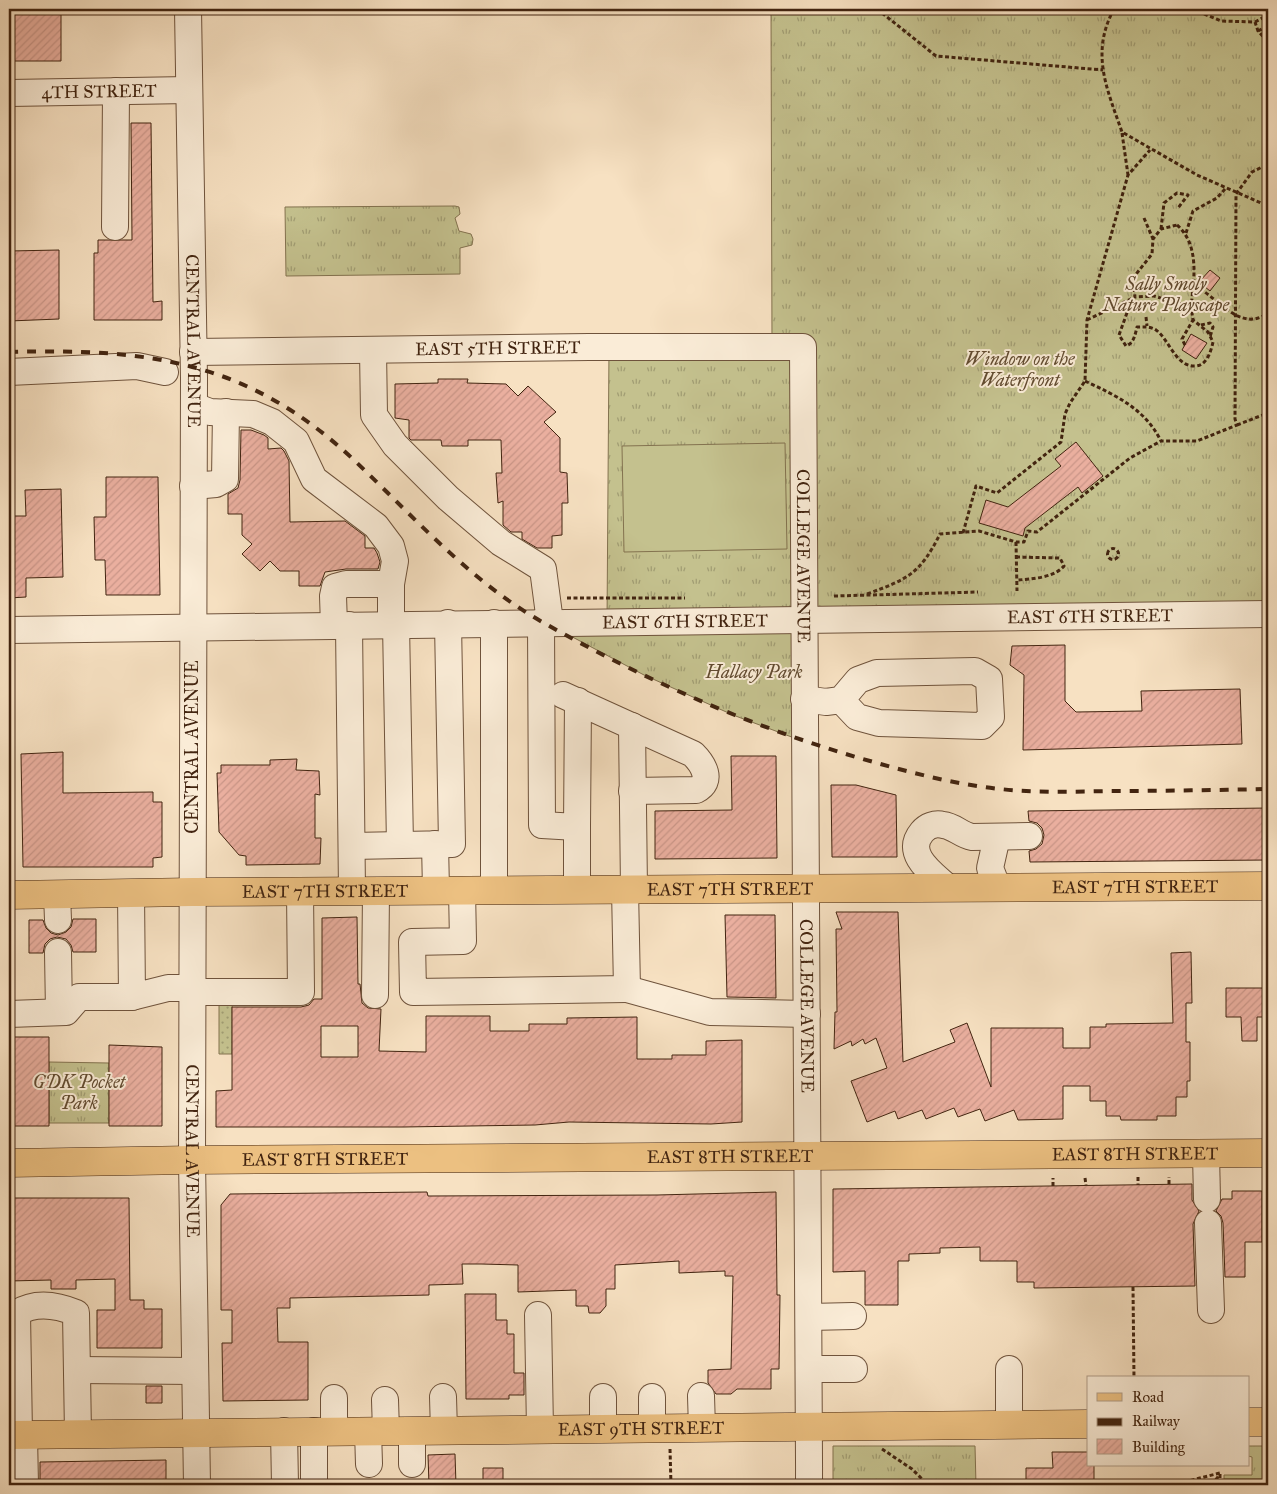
<svg xmlns="http://www.w3.org/2000/svg" width="1277" height="1494" viewBox="0 0 1277 1494" font-family="'IM FELL Great Primer',serif">
  <style>
    .grass { fill: url(#grass-tufts); stroke: #83724f }
    .garden { fill: url(#garden-dots); stroke: #83724f }
    .pitch { fill: #c4c18e; stroke: #83724f }
    .building { fill: url(#building-hatch); stroke: #422410; fill-rule: evenodd }
    .lines { fill: none; stroke-linecap: round; stroke-linejoin: round }
    .minor-casing { stroke: #6f533c; stroke-width: 28 }
    .major-casing { stroke: #422410; stroke-width: 29 }
    .path { stroke: #422410; stroke-width: 3; stroke-dasharray: 4 2.5; stroke-linecap: butt }
    .minor { stroke: #faecd7; stroke-width: 26 }
    .major { stroke: #ecc081; stroke-width: 28 }
    .rail { stroke: #422410; stroke-width: 4; stroke-dasharray: 9 9; stroke-linecap: butt }
    .labels { text-anchor: middle; stroke-width: 4; stroke-linejoin: round; paint-order: stroke }
    .street-label { font-size: 18px; fill: #422410; stroke: #faecd7 }
    .park-label { font-size: 18px; font-style: italic; fill: #624b30; stroke: #faecd7 }
  </style>
  <defs>
    <pattern id="grass-tufts" width="24" height="20" patternUnits="userSpaceOnUse" patternTransform="scale(1.25)"><rect width="24" height="20" fill="#c4c18e"/><path d="M3 7l-1-3M5 7V3M7 7l1-3M15 17l-1-3M17 17v-4M19 17l1-3" fill="none" stroke="#a19d73"/></pattern>
    <pattern id="garden-dots" width="8" height="8" patternUnits="userSpaceOnUse" patternTransform="scale(1.25)"><rect width="8" height="8" fill="#c4c18e"/><path d="M2 2h.1M6 6h.1" fill="none" stroke="#a19d73" stroke-width="1.8" stroke-linecap="round"/></pattern>
    <pattern id="building-hatch" width="6" height="6" patternUnits="userSpaceOnUse" patternTransform="scale(1.25)"><rect width="6" height="6" fill="#eaaf9f"/><path d="M-1 1l2-2M0 6l6-6M5 7l2-2" fill="none" stroke="#ca9688"/></pattern>
  </defs>
  <rect width="100%" height="100%" fill="#f7e1c2"/>
  <filter id="stains"><feTurbulence type="fractalNoise" baseFrequency=".004" numOctaves="4"/><feColorMatrix values="0 0 0 0 .2 0 0 0 0 .09 0 0 0 0 .02 0 0 0 .5 -.17"/></filter>
  <radialGradient id="worn" r=".72"><stop offset=".6" stop-color="#630" stop-opacity="0"/><stop offset="1" stop-color="#630" stop-opacity=".3"/></radialGradient>
  <path class="grass" d="M771,9H1268V614L607,622L609,347L772,348Z
    M455,206L459,207L460,214L455,218L459,231L471,234L473,239L472,245L460,248V274L286,276L285,207Z
    M802,623L805,742L733,715L644,675L548,624Z
    M49,1062L109,1063V1123H49Z
    M833,1446H975L976,1485H833Z
    M1248,1446H1268V1485H1261V1479H1224V1475H1252V1457L1248,1456Z"/>
  <path class="garden" d="M219,999H232V1054H219Z"/>
  <path class="pitch" d="M785,443L787,549L624,552L622,446Z"/>
  <path class="building" d="M9,9H61V61H9Z
    M131,123H151L153,302L162,301V320H94V253H98V240H132Z
    M59,250V319L9,321V251Z
    M1210,270L1220,278L1210,291L1199,282Z
    M1191,334L1207,343L1196,359L1182,350Z
    M438,379H468L467,383L506,384L518,396L528,386L556,412L544,422L560,438V472L567,473L568,503H562V535L552,536V548H537L522,539V532H511L503,525V501L498,503L496,473H502L501,440H468V446H442L441,440H411L409,438V420L395,418V384L438,383Z
    M241,430H251L264,435L268,438V449L281,448L284,451L289,461L290,522L345,521L365,536V548H374L377,553L380,562L378,569H346L325,572L320,586H299V571H280L270,561L260,571L242,554L252,544L242,535V514H228V494L238,488L240,480Z
    M1076,442L1103,476L1082,493L1078,487L1025,528L1023,536L979,523L986,500L1008,507L1061,466L1055,459Z
    M106,477H158L160,595H106L105,560H95L94,517H106Z
    M61,489L63,577L26,578V597L9,598V516H26L25,490Z
    M1065,645V701L1076,712L1142,711L1141,691L1240,689L1242,744L1023,750L1024,675L1010,665L1012,646Z
    M63,752V793L153,792V802H162V857L153,858V867H23L21,754Z
    M731,756H776L777,858L655,859V811L732,810Z
    M297,759L296,770L319,771L320,795L315,794V838H321L320,864L246,865V856L239,855L219,832L217,773H221V765H270V760Z
    M831,785H856L896,795L897,857H832Z
    M1268,808V860L1030,862L1029,851L1036,849L1042,844L1044,835L1042,828L1037,823L1029,821L1028,811Z
    M836,912H898L903,1062L955,1042L950,1030L967,1023L991,1087V1028H1063V1048H1090V1027H1106V1024L1173,1023L1171,953L1191,952L1192,1003H1186V1042H1190V1081H1187V1097H1176V1116H1157V1120H1121L1120,1116H1106V1101H1090V1086H1063V1119L1018,1120L1014,1110L985,1121L980,1109L958,1117L954,1108L926,1119L922,1110L898,1119L895,1111L867,1122L851,1081L887,1068L876,1038L865,1044L863,1039L852,1046L851,1041L834,1049L835,1012H837L836,929H842Z
    M725,915H775L776,998L727,997Z
    M357,917L358,984H360L362,1003L368,1008L381,1009L379,1051L426,1052V1016H490V1031H529V1024H567V1018L637,1017V1059H672V1055H706V1041L742,1040V1122L711,1124L569,1122L535,1125L403,1127H216V1091L232,1090V1007H301L309,1005L314,999H322V918ZM321,1026H358V1057H321Z
    M73,919H96V952H73L71,945L66,939L57,937L50,939L45,944L43,953H29V920H43L46,928L51,933L58,935L66,932L71,927Z
    M1226,988H1268V1017H1257V1041H1242L1241,1017H1226Z
    M9,1037H49V1126H9Z
    M109,1045L162,1047V1126H109Z
    M1192,1184V1200L1199,1211L1193,1224L1195,1286L1034,1288V1282H1017V1261H980V1247L940,1248V1253L909,1254V1261H898V1305H865V1271L833,1272V1189Z
    M1232,1191H1262V1242H1245V1277H1225L1223,1223L1221,1216L1216,1211L1222,1199H1232Z
    M427,1192L428,1196L657,1195L776,1192L777,1295H780L779,1369H771V1389H737L731,1394H716L708,1383V1370L731,1369L733,1276H725V1271L679,1273V1261L615,1265V1289H606V1306L600,1313H589L588,1306H576V1290L518,1292V1265L481,1264H462L463,1284L429,1285V1295L290,1298V1308H277L278,1342H308V1400L223,1401L222,1343H232V1310H221V1205L230,1194Z
    M9,1198H129L130,1300H144V1309H162V1348H97V1310H115V1279L76,1280V1289H51V1280L9,1281Z
    M465,1294H496V1320H507V1334H514V1373H524V1395H509V1399H466Z
    M146,1386H162V1403H146Z
    M1052,1452H1088V1465H1094V1485H1026V1468H1053Z
    M455,1454L456,1485H429L428,1455Z
    M166,1460V1485H40V1462Z
    M483,1468H503V1485H483Z"/>
  <g class="lines">
    <defs>
      <g id="minor">
        <path id="s1" d="M188,9L194,378L192,1160L197,1485"/>
        <path id="s2" d="M9,93L189,90"/>
        <path d="M115,227L116,91"/>
        <path d="M373,350L374,415L395,445L448,498L501,543L543,569L550,622"/>
        <path id="s3" d="M193,352L589,347H803C802,727 810,1106 809,1485"/>
        <path d="M9,372L137,366L165,372"/>
        <path d="M194,406L210,412L253,414L272,422L296,441L314,479L376,526L391,546L395,561L391,584V624"/>
        <path d="M193,486L216,484L225,479L226,412"/>
        <path d="M541,622L542,825L577,827L578,701"/>
        <path d="M396,624L400,845"/>
        <path d="M334,625L333,596L335,587L346,584H391"/>
        <path d="M349,625L352,891"/>
        <path id="s4" d="M9,630L1268,614"/>
        <path d="M563,695L693,754C703,764 714,781 696,790L632,791"/>
        <path d="M804,699L826,702L841,700L858,680L877,673L975,671L989,679L991,717L982,726L879,723L857,717L841,700"/>
        <path d="M632,726L634,889"/>
        <path d="M577,827V889"/>
        <path d="M997,837L990,868L997,886"/>
        <path d="M435,844L436,890"/>
        <path d="M352,846L452,844L448,623"/>
        <path d="M946,886C932,873 904,854 922,832C927,826 935,823 943,825C954,826 961,835 972,837L1029,836"/>
        <path d="M462,890L463,941L412,942L413,992L627,989L625,889"/>
        <path d="M494,890V623"/>
        <path d="M131,893L132,997L168,988H192"/>
        <path d="M57,894L58,920"/>
        <path d="M58,952L59,1012"/>
        <path d="M627,989L710,1012L807,1014"/>
        <path d="M192,992H301L300,891"/>
        <path d="M375,995L376,891"/>
        <path d="M9,1014L66,1012L79,997H132"/>
        <path d="M1206,1154L1207,1199"/>
        <path d="M1208,1223L1211,1310"/>
        <path d="M538,1315L540,1430"/>
        <path d="M809,1317L853,1316"/>
        <path d="M809,1369H854"/>
        <path d="M1009,1369V1425"/>
        <path d="M77,1370L195,1371"/>
        <path d="M701,1396L702,1428"/>
        <path d="M443,1397L444,1431"/>
        <path d="M603,1397V1429"/>
        <path d="M652,1397V1428"/>
        <path d="M334,1398V1431"/>
        <path d="M385,1400L386,1431"/>
        <path d="M284,1431L285,1485"/>
        <path d="M314,1431V1479"/>
        <path d="M368,1431L369,1464"/>
        <path d="M412,1431V1464"/>
        <path d="M19,1435L17,1313C36,1301 57,1305 76,1313L78,1434"/>
        <path d="M24,1435L25,1485"/>
      </g>
      <g id="major">
        <path id="s5" d="M9,895L192,892L1268,886"/>
        <path id="s6" d="M9,1163L192,1160L1268,1153"/>
        <path d="M1248,1422H1268"/>
        <path id="s7" d="M9,1435L1088,1424"/>
      </g>
    </defs>
    <use href="#minor" class="minor-casing"/>
    <use href="#major" class="major-casing"/>
    <path class="path" d="M877,9L936,56L1103,70
      M1114,9C1090,53 1107,89 1122,132L1197,175L1268,206
      M1192,9L1221,21L1255,22L1258,31L1268,42
      M1255,22L1268,15
      M1258,31L1268,26
      M1122,133L1128,175
      M1144,218L1153,239
      M1177,225C1200,245 1194,280 1191,307L1154,296L1135,297L1133,278L1152,254L1153,239L1161,229Z
      M1161,229L1164,203L1177,193L1188,195L1178,208
      M1186,233L1193,211L1217,198L1225,189
      M1194,286C1217,295 1239,334 1268,313
      M1128,300V310L1119,335L1126,346C1134,343 1135,335 1137,327C1144,327 1150,326 1156,330C1169,339 1176,368 1196,366C1207,365 1211,351 1213,342L1208,332L1193,320L1191,307
      M1146,317L1147,326
      M1087,320L1135,297
      M1201,325L1210,323L1213,327L1210,337
      M1185,345L1182,339L1193,320
      M1085,381C1117,396 1145,409 1161,441
      M1237,425L1268,413
      M963,533L976,486L997,493L1061,442L1065,414L1070,403L1085,381L1087,320L1128,175L1150,150
      M1016,542L1017,591
      M1107.5 554a5.5 5.5 0 1 1 11 0a5.5 5.5 0 1 1-11 0Z
      M1016,557L1060,558L1064,566C1054,578 1031,579 1017,580
      M867,594C908,579 920,574 940,534L979,531L1016,542H1024L1028,531L1037,532L1130,458L1161,441H1197L1237,425L1235,419L1236,194L1252,172L1268,164
      M834,596L978,592
      M567,598H685
      M1138,1177V1185
      M1085,1178L1086,1185
      M1169,1184V1177
      M1053,1186V1178
      M1133,1287L1134,1378
      M670,1449L671,1485
      M882,1449L912,1469L928,1485
      M1220,1474V1485
      M1189,1481L1191,1485
      M1180,1485V1483L1220,1473
      M1212,1485L1220,1474"/>
    <use href="#minor" class="minor"/>
    <use href="#major" class="major"/>
    <path class="rail" d="M9,352C149,348 249,361 355,461C415,518 471,582 544,623C643,679 747,725 856,757C898,769 940,781 984,787C1025,793 1067,792 1109,791C1162,791 1215,790 1268,789"/>
  </g>
  <g class="labels">
    <g class="street-label">
      <text dy="6" stroke="none"><textPath href="#s2" startOffset="90">4TH STREET</textPath></text>
      <text dy="6" stroke="none"><textPath href="#s1" startOffset="332">CENTRAL AVENUE</textPath></text>
      <text dy="6" stroke="none"><textPath href="#s3" startOffset="305">EAST 5TH STREET</textPath></text>
      <text dy="6" stroke="none"><textPath href="#s3" startOffset="819">COLLEGE AVENUE</textPath></text>
      <text dy="6" stroke="none"><textPath href="#s4" startOffset="1081">EAST 6TH STREET</textPath></text>
      <text dy="6" stroke="none"><textPath href="#s4" startOffset="676">EAST 6TH STREET</textPath></text>
      <text transform="translate(192 747) rotate(-90)" y="6">CENTRAL AVENUE</text>
      <text dy="6" stroke="none"><textPath href="#s5" startOffset="1126">EAST 7TH STREET</textPath></text>
      <text dy="6" stroke="none"><textPath href="#s5" startOffset="721">EAST 7TH STREET</textPath></text>
      <text dy="6" stroke="none"><textPath href="#s5" startOffset="316">EAST 7TH STREET</textPath></text>
      <text dy="6" stroke="none"><textPath href="#s3" startOffset="1269">COLLEGE AVENUE</textPath></text>
      <text dy="6" stroke="none"><textPath href="#s1" startOffset="1142">CENTRAL AVENUE</textPath></text>
      <text dy="6" stroke="none"><textPath href="#s6" startOffset="1126">EAST 8TH STREET</textPath></text>
      <text dy="6" stroke="none"><textPath href="#s6" startOffset="721">EAST 8TH STREET</textPath></text>
      <text dy="6" stroke="none"><textPath href="#s6" startOffset="316">EAST 8TH STREET</textPath></text>
      <text dy="6" stroke="none"><textPath href="#s7" startOffset="632">EAST 9TH STREET</textPath></text>
    </g>
    <g class="park-label">
      <text x="1166" y="290">Sally Smoly<tspan x="1166" dy="21">Nature Playscape</tspan></text>
      <text x="1020" y="365">Window on the<tspan x="1020" dy="21">Waterfront</tspan></text>
      <text x="754" y="678">Hallacy Park</text>
      <text x="79" y="1088">GDK Pocket<tspan x="79" dy="21">Park</tspan></text>
    </g>
  </g>
  <rect width="1277" height="1494" fill="none" stroke="#f7e1c2" stroke-width="30"/>
  <rect x="10" y="10" width="1257" height="1474" fill="none" stroke="#422410" stroke-width="2.5"/>
  <rect x="15" y="15" width="1247" height="1464" fill="none" stroke="#422410"/>
  <rect x="1087" y="1376" width="162" height="90" fill="#faecd7" stroke="#b09c87"/>
  <rect x="1097" y="1393" width="25" height="8" fill="#ecc081" stroke="#b09c87"/>
  <text x="1132" y="1402" font-size="15" fill="#422410">Road</text>
  <rect x="1097" y="1418" width="25" height="8" fill="#422410" stroke="#b09c87"/>
  <text x="1132" y="1426" font-size="15" fill="#422410">Railway</text>
  <rect x="1097" y="1439" width="25" height="15" fill="url(#building-hatch)" stroke="#b09c87"/>
  <text x="1132" y="1452" font-size="15" fill="#422410">Building</text>
  <rect width="100%" height="100%" filter="url(#stains)"/>
  <rect width="100%" height="100%" fill="url(#worn)"/>
</svg>
